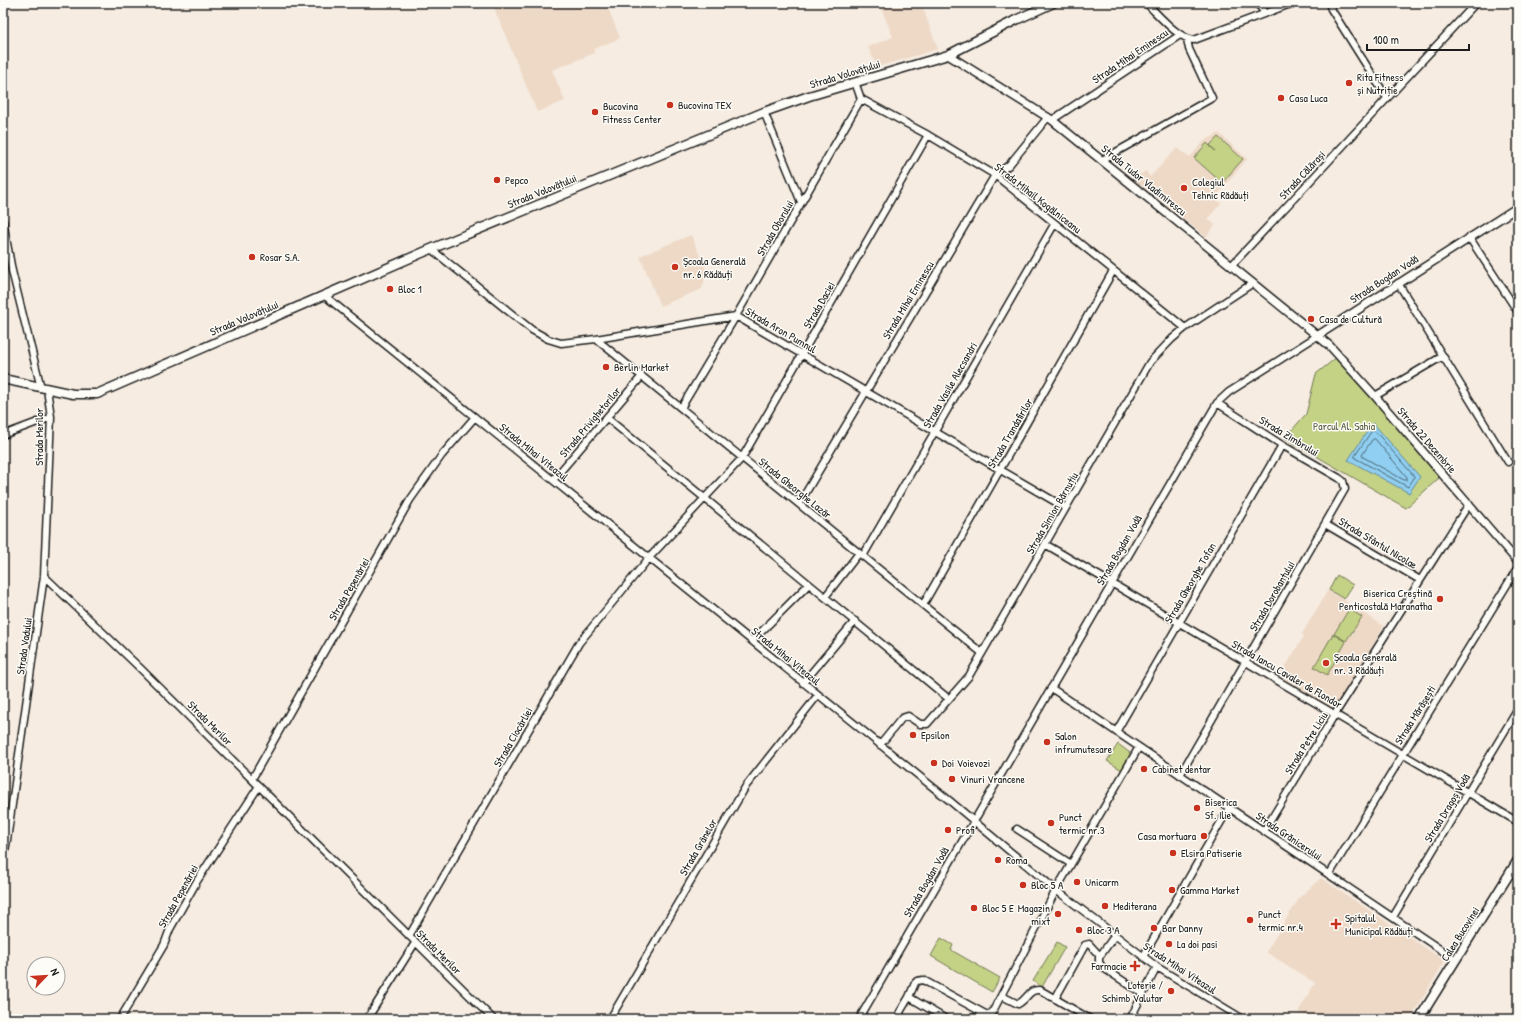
<svg xmlns="http://www.w3.org/2000/svg" width="1521" height="1022" viewBox="0 0 1521 1022" font-family="'Patrick Hand',sans-serif">
  <style>
    .built { fill: #eed9c7 }
    .green { fill: #c4d286; stroke: #707751 }
    .water { fill: #90cff1; stroke: #62879c }
    .lines { fill: none; stroke-linecap: round; stroke-linejoin: round }
    .shore { stroke: #4a6471; stroke-width: 1 }
    .minor-casing { stroke: #1c1c1c; stroke-width: 9 }
    .tertiary-casing { stroke: #1c1c1c; stroke-width: 10 }
    .secondary-casing { stroke: #1c1c1c; stroke-width: 11 }
    .minor { stroke: #fdfcf7; stroke-width: 6 }
    .tertiary { stroke: #fdfcf7; stroke-width: 7 }
    .secondary { stroke: #fdfcf7; stroke-width: 8 }
    .rail-casing { stroke: #1c1c1c; stroke-width: 3.5 }
    .rail { stroke: #fdfcf7; stroke-width: 2; stroke-dasharray: 6; stroke-linecap: butt }
    .poi-dot { fill: #c8321e; stroke: #fdfcf7; stroke-width: 1.5 }
    .labels { text-anchor: middle; stroke-width: 3; stroke-linejoin: round; paint-order: stroke }
    .street-label { font-size: 11px; fill: #1c1c1c; stroke: #fdfcf7 }
    .poi-label { font-size: 11px; fill: #1c1c1c; stroke: #fdfcf7; text-anchor: start }
    .park-label { font-size: 11px; fill: #575c41; stroke: #fdfcf7 }
  </style>
  <rect width="100%" height="100%" fill="#f6ece1"/>
  <filter id="ink" filterUnits="userSpaceOnUse"><feTurbulence type="fractalNoise" baseFrequency=".025" numOctaves="2"/><feDisplacementMap in="SourceGraphic" scale="8" xChannelSelector="R" yChannelSelector="G"/><feConvolveMatrix kernelMatrix="1 2 1 2 8 2 1 2 1" color-interpolation-filters="sRGB"/></filter>
  <g filter="url(#ink)">
    <path class="built" d="M492,3H606L620,38L594,49L595,53L552,70L565,101L537,112Z
      M879,3H921L938,49L877,67L868,47L893,37Z
      M1219,133L1247,159L1215,198L1221,203L1208,219L1215,225L1206,237L1132,178L1146,171L1150,177L1177,148L1190,157L1204,141Z
      M691,235L707,272L702,289L660,306L640,256Z
      M1328,590L1384,626L1336,710L1280,676L1304,636L1302,634Z
      M1321,878L1445,961L1410,1019H1310L1298,1012L1315,983L1266,952L1300,897Z"/>
    <path class="green" d="M1218,137L1243,159L1222,183L1194,158L1207,143L1215,151L1210,145Z
      M1337,357L1372,396L1439,478L1406,508L1285,438L1306,414L1316,374Z
      M1337,575L1353,585L1344,599L1329,590Z
      M1349,609L1362,617L1346,641L1334,634Z
      M1333,634L1346,642L1327,675L1314,667Z
      M1118,744L1130,753V758L1122,770L1107,761Z
      M941,938L953,945L951,950L1000,978L992,992L931,956Z
      M1057,942L1065,947L1042,987L1033,981Z"/>
    <path class="water" d="M1373,423L1420,477L1409,493L1348,460Z"/>
    <g class="lines">
      <path class="shore" d="M1372,431H1375L1414,476V478L1408,487L1355,458V456Z
        M1375,439L1407,477V480H1404L1363,457L1362,455L1372,440Z"/>
      <defs>
        <path id="minor" d="M1146,3C1159,15 1177,38 1194,40L1293,3
          M1257,3L1265,13
          M1329,3L1331,9L1387,98
          M855,82L861,99L928,135L995,175L1185,328
          M764,112L801,202
          M1052,120L1180,35
          M1102,160L1212,98L1189,49L1187,39
          M3,221L12,271L41,388
          M1469,237L1518,312
          M431,249L532,330L548,339L561,343L596,339L736,316L1066,508
          M1231,266L1476,3
          M1398,283L1508,462
          M325,296L950,801L1056,890L1157,967L1243,1019
          M596,339L982,653
          M1375,396L1443,356
          M681,408L736,316L861,99
          M607,418L949,699
          M3,435L51,417
          M553,480L642,376
          M799,504L995,175L1009,165L1048,117
          M1325,524L1420,580
          M1045,544L1518,822
          M863,556L1055,223
          M44,576L141,669L493,1019
          M825,597L859,553
          M923,605L1113,271
          M752,641L809,584
          M803,683L855,621
          M1051,688L1456,960
          M1116,732L1282,445
          M880,745L902,718L908,716L920,724H927L969,676L1150,362L1172,339L1185,328L1253,283
          M1180,775L1345,489L1343,481L1339,478L1282,445L1217,403
          M252,779L410,500L442,455L475,417
          M1017,829L1071,864
          M1264,831L1335,714L1469,504
          M3,862L7,840L44,576L51,417L47,389
          M1329,875L1518,567
          M1393,917L1518,709
          M409,936L579,643L649,558L742,458L928,135
          M1100,956L1099,955V962L1102,967L1143,994
          M1143,957L1229,808
          M1002,996L1018,1004C1028,999 1028,989 1040,990L1090,1019
          M909,997L946,1019
          M1055,999L1085,945L1089,944L1100,956L1115,935
          M120,1019L164,945L170,929L197,881L259,786
          M367,1019L415,943
          M610,1019L746,786L818,695
          M859,1019L1217,403L1229,392L1317,336
          M901,1019L900,1012L909,997L915,983L917,981L923,980L987,1015
          M969,1019L992,1013L1056,890L1139,747
          M1130,1019L1157,967"/>
        <path id="tertiary" d="M948,55L1052,120L1330,346L1375,396L1518,562
          M1317,336L1518,207"/>
        <path id="secondary" d="M3,379L73,394H97L431,249L764,112L809,96L948,55L1018,19L1053,3
          M1419,1019L1518,860"/>
      </defs>
      <use href="#minor" class="minor-casing"/>
      <use href="#tertiary" class="tertiary-casing"/>
      <use href="#secondary" class="secondary-casing"/>
      <use href="#minor" class="minor"/>
      <use href="#tertiary" class="tertiary"/>
      <use href="#secondary" class="secondary"/>
      <defs>
        <path id="rail" d="M1511,3L1518,6"/>
      </defs>
      <use href="#rail" class="rail-casing"/>
      <use href="#rail" class="rail"/>
    </g>
  </g>
  <g class="poi-dot">
    <circle cx="1349" cy="83" r="4"/>
    <circle cx="1281" cy="98" r="4"/>
    <circle cx="670" cy="105" r="4"/>
    <circle cx="595" cy="112" r="4"/>
    <circle cx="497" cy="180" r="4"/>
    <circle cx="1184" cy="188" r="4"/>
    <circle cx="252" cy="257" r="4"/>
    <circle cx="675" cy="267" r="4"/>
    <circle cx="390" cy="289" r="4"/>
    <circle cx="1311" cy="319" r="4"/>
    <circle cx="606" cy="367" r="4"/>
    <circle cx="1440" cy="599" r="4"/>
    <circle cx="1326" cy="663" r="4"/>
    <circle cx="913" cy="735" r="4"/>
    <circle cx="1047" cy="742" r="4"/>
    <circle cx="934" cy="763" r="4"/>
    <circle cx="1144" cy="769" r="4"/>
    <circle cx="952" cy="779" r="4"/>
    <circle cx="1197" cy="808" r="4"/>
    <circle cx="1051" cy="823" r="4"/>
    <circle cx="948" cy="830" r="4"/>
    <circle cx="1204" cy="836" r="4"/>
    <circle cx="1173" cy="853" r="4"/>
    <circle cx="998" cy="860" r="4"/>
    <circle cx="1077" cy="882" r="4"/>
    <circle cx="1023" cy="885" r="4"/>
    <circle cx="1172" cy="890" r="4"/>
    <circle cx="1105" cy="906" r="4"/>
    <circle cx="974" cy="908" r="4"/>
    <circle cx="1058" cy="914" r="4"/>
    <circle cx="1250" cy="920" r="4"/>
    <path d="M1334 918h4v4h4v4h-4v4h-4v-4h-4v-4h4z"/>
    <circle cx="1154" cy="928" r="4"/>
    <circle cx="1079" cy="930" r="4"/>
    <circle cx="1169" cy="944" r="4"/>
    <path d="M1133 960h4v4h4v4h-4v4h-4v-4h-4v-4h4z"/>
    <circle cx="1171" cy="991" r="4"/>
  </g>
  <g class="labels">
    <g class="street-label">
      <text transform="translate(1130 56) rotate(-34)" y="4">Strada Mihai Eminescu</text>
      <text transform="translate(845 74) rotate(-17)" y="4">Strada Volovățului</text>
      <text transform="translate(1302 175) rotate(-47)" y="4">Strada Călărași</text>
      <text transform="translate(1144 180) rotate(39)" y="4">Strada Tudor Vladimirescu</text>
      <text transform="translate(542 191) rotate(-22)" y="4">Strada Volovățului</text>
      <text transform="translate(1038 198) rotate(38)" y="4">Strada Mihail Kogălniceanu</text>
      <text transform="translate(775 228) rotate(-60)" y="4">Strada Oborului</text>
      <text transform="translate(1384 279) rotate(-33)" y="4">Strada Bogdan Vodă</text>
      <text transform="translate(908 300) rotate(-59)" y="4">Strada Mihai Eminescu</text>
      <text transform="translate(819 305) rotate(-60)" y="4">Strada Daciei</text>
      <text transform="translate(244 318) rotate(-23)" y="4">Strada Volovățului</text>
      <text transform="translate(781 330) rotate(30)" y="4">Strada Aron Pumnul</text>
      <text transform="translate(950 385) rotate(-60)" y="4">Strada Vasile Alecsandri</text>
      <text transform="translate(590 422) rotate(-50)" y="4">Strada Privighetorilor</text>
      <text transform="translate(1010 433) rotate(-60)" y="4">Strada Trandafirilor</text>
      <text transform="translate(1289 436) rotate(31)" y="4">Strada Zimbrului</text>
      <text transform="translate(39 437) rotate(-90)" y="4">Strada Merilor</text>
      <text transform="translate(1427 440) rotate(49)" y="4">Strada 22 Decembrie</text>
      <text transform="translate(534 452) rotate(39)" y="4">Strada Mihai Viteazul</text>
      <text transform="translate(795 488) rotate(39)" y="4">Strada Gheorghe Lazăr</text>
      <text transform="translate(1052 513) rotate(-60)" y="4">Strada Simion Bărnuțiu</text>
      <text transform="translate(1378 543) rotate(31)" y="4">Strada Sfântul Nicolae</text>
      <text transform="translate(1119 550) rotate(-60)" y="4">Strada Bogdan Vodă</text>
      <text transform="translate(1190 583) rotate(-60)" y="4">Strada Gheorghe Tofan</text>
      <text transform="translate(349 589) rotate(-60)" y="4">Strada Pepenăriei</text>
      <text transform="translate(1272 596) rotate(-60)" y="4">Strada Dorobanțului</text>
      <text transform="translate(24 646) rotate(-82)" y="4">Strada Vadului</text>
      <text transform="translate(786 656) rotate(39)" y="4">Strada Mihai Viteazul</text>
      <text transform="translate(1287 674) rotate(30)" y="4">Strada Iancu Cavaler de Flondor</text>
      <text transform="translate(1415 715) rotate(-58)" y="4">Strada Mărășești</text>
      <text transform="translate(210 723) rotate(45)" y="4">Strada Merilor</text>
      <text transform="translate(513 737) rotate(-60)" y="4">Strada Ciocârliei</text>
      <text transform="translate(1306 743) rotate(-58)" y="4">Strada Petre Liciu</text>
      <text transform="translate(1447 808) rotate(-59)" y="4">Strada Dragoș Vodă</text>
      <text transform="translate(1289 836) rotate(34)" y="4">Strada Grănicerului</text>
      <text transform="translate(698 847) rotate(-60)" y="4">Strada Grânelor</text>
      <text transform="translate(926 882) rotate(-60)" y="4">Strada Bogdan Vodă</text>
      <text transform="translate(178 896) rotate(-61)" y="4">Strada Pepenăriei</text>
      <text transform="translate(1460 934) rotate(-58)" y="4">Calea Bucovinei</text>
      <text transform="translate(439 952) rotate(45)" y="4">Strada Merilor</text>
      <text transform="translate(1180 968) rotate(33)" y="4">Strada Mihai Viteazul</text>
    </g>
    <g class="poi-label">
      <text x="1357" y="81">Rita Fitness<tspan x="1357" dy="13">și Nutriție</tspan></text>
      <text x="1289" y="102">Casa Luca</text>
      <text x="678" y="109">Bucovina TEX</text>
      <text x="603" y="110">Bucovina<tspan x="603" dy="13">Fitness Center</tspan></text>
      <text x="505" y="184">Pepco</text>
      <text x="1192" y="186">Colegiul<tspan x="1192" dy="13">Tehnic Rădăuți</tspan></text>
      <text x="260" y="261">Rosar S.A.</text>
      <text x="683" y="265">Școala Generală<tspan x="683" dy="13">nr. 6 Rădăuți</tspan></text>
      <text x="398" y="293">Bloc 1</text>
      <text x="1319" y="323">Casa de Cultură</text>
      <text x="614" y="371">Berlin Market</text>
      <text x="1432" y="597" text-anchor="end">Biserica Creștină<tspan x="1432" dy="13">Penticostală Maranatha</tspan></text>
      <text x="1334" y="661">Școala Generală<tspan x="1334" dy="13">nr. 3 Rădăuți</tspan></text>
      <text x="921" y="739">Epsilon</text>
      <text x="1055" y="740">Salon<tspan x="1055" dy="13">infrumutesare</tspan></text>
      <text x="942" y="767">Doi Voievozi</text>
      <text x="1152" y="773">Cabinet dentar</text>
      <text x="960" y="783">Vinuri Vrancene</text>
      <text x="1205" y="806">Biserica<tspan x="1205" dy="13">Sf. Ilie</tspan></text>
      <text x="1059" y="821">Punct<tspan x="1059" dy="13">termic nr.3</tspan></text>
      <text x="956" y="834">Profi</text>
      <text x="1196" y="840" text-anchor="end">Casa mortuara</text>
      <text x="1181" y="857">Elsira Patiserie</text>
      <text x="1006" y="864">Roma</text>
      <text x="1085" y="886">Unicarm</text>
      <text x="1031" y="889">Bloc 5 A</text>
      <text x="1180" y="894">Gamma Market</text>
      <text x="1113" y="910">Mediterana</text>
      <text x="982" y="912">Bloc 5 E</text>
      <text x="1050" y="912" text-anchor="end">Magazin<tspan x="1050" dy="13">mixt</tspan></text>
      <text x="1258" y="918">Punct<tspan x="1258" dy="13">termic nr.4</tspan></text>
      <text x="1345" y="922">Spitalul<tspan x="1345" dy="13">Municipal Rădăuți</tspan></text>
      <text x="1162" y="932">Bar Danny</text>
      <text x="1087" y="934">Bloc 3 A</text>
      <text x="1177" y="948">La doi pasi</text>
      <text x="1127" y="970" text-anchor="end">Farmacie</text>
      <text x="1163" y="989" text-anchor="end">Loterie /<tspan x="1163" dy="13">Schimb Valutar</tspan></text>
    </g>
    <g class="park-label">
      <text x="1344" y="430">Parcul Al. Sahia</text>
    </g>
  </g>
  <rect width="1521" height="1022" fill="none" stroke="#fdfcf7" stroke-width="16"/>
  <rect x="8" y="8" width="1505" height="1006" fill="none" stroke="#1c1c1c" stroke-width="1.5" filter="url(#ink)"/>
  <g transform="translate(46 976) rotate(65)"><circle r="19" fill="#fdfcf7" stroke="#a3a29f"/>
  <path d="M0-3L7 15L0 10L-7 15Z" fill="#c8321e"/>
  <text y="-6" font-size="11" font-weight="bold" text-anchor="middle" fill="#1c1c1c">N</text>
  </g>
  <path d="M1367 44v6h102v-6" fill="none" stroke="#1c1c1c" stroke-width="2"/>
  <text x="1373" y="44" font-size="12" fill="#1c1c1c" stroke="#fdfcf7" stroke-width="3" paint-order="stroke">100 m</text>
</svg>
